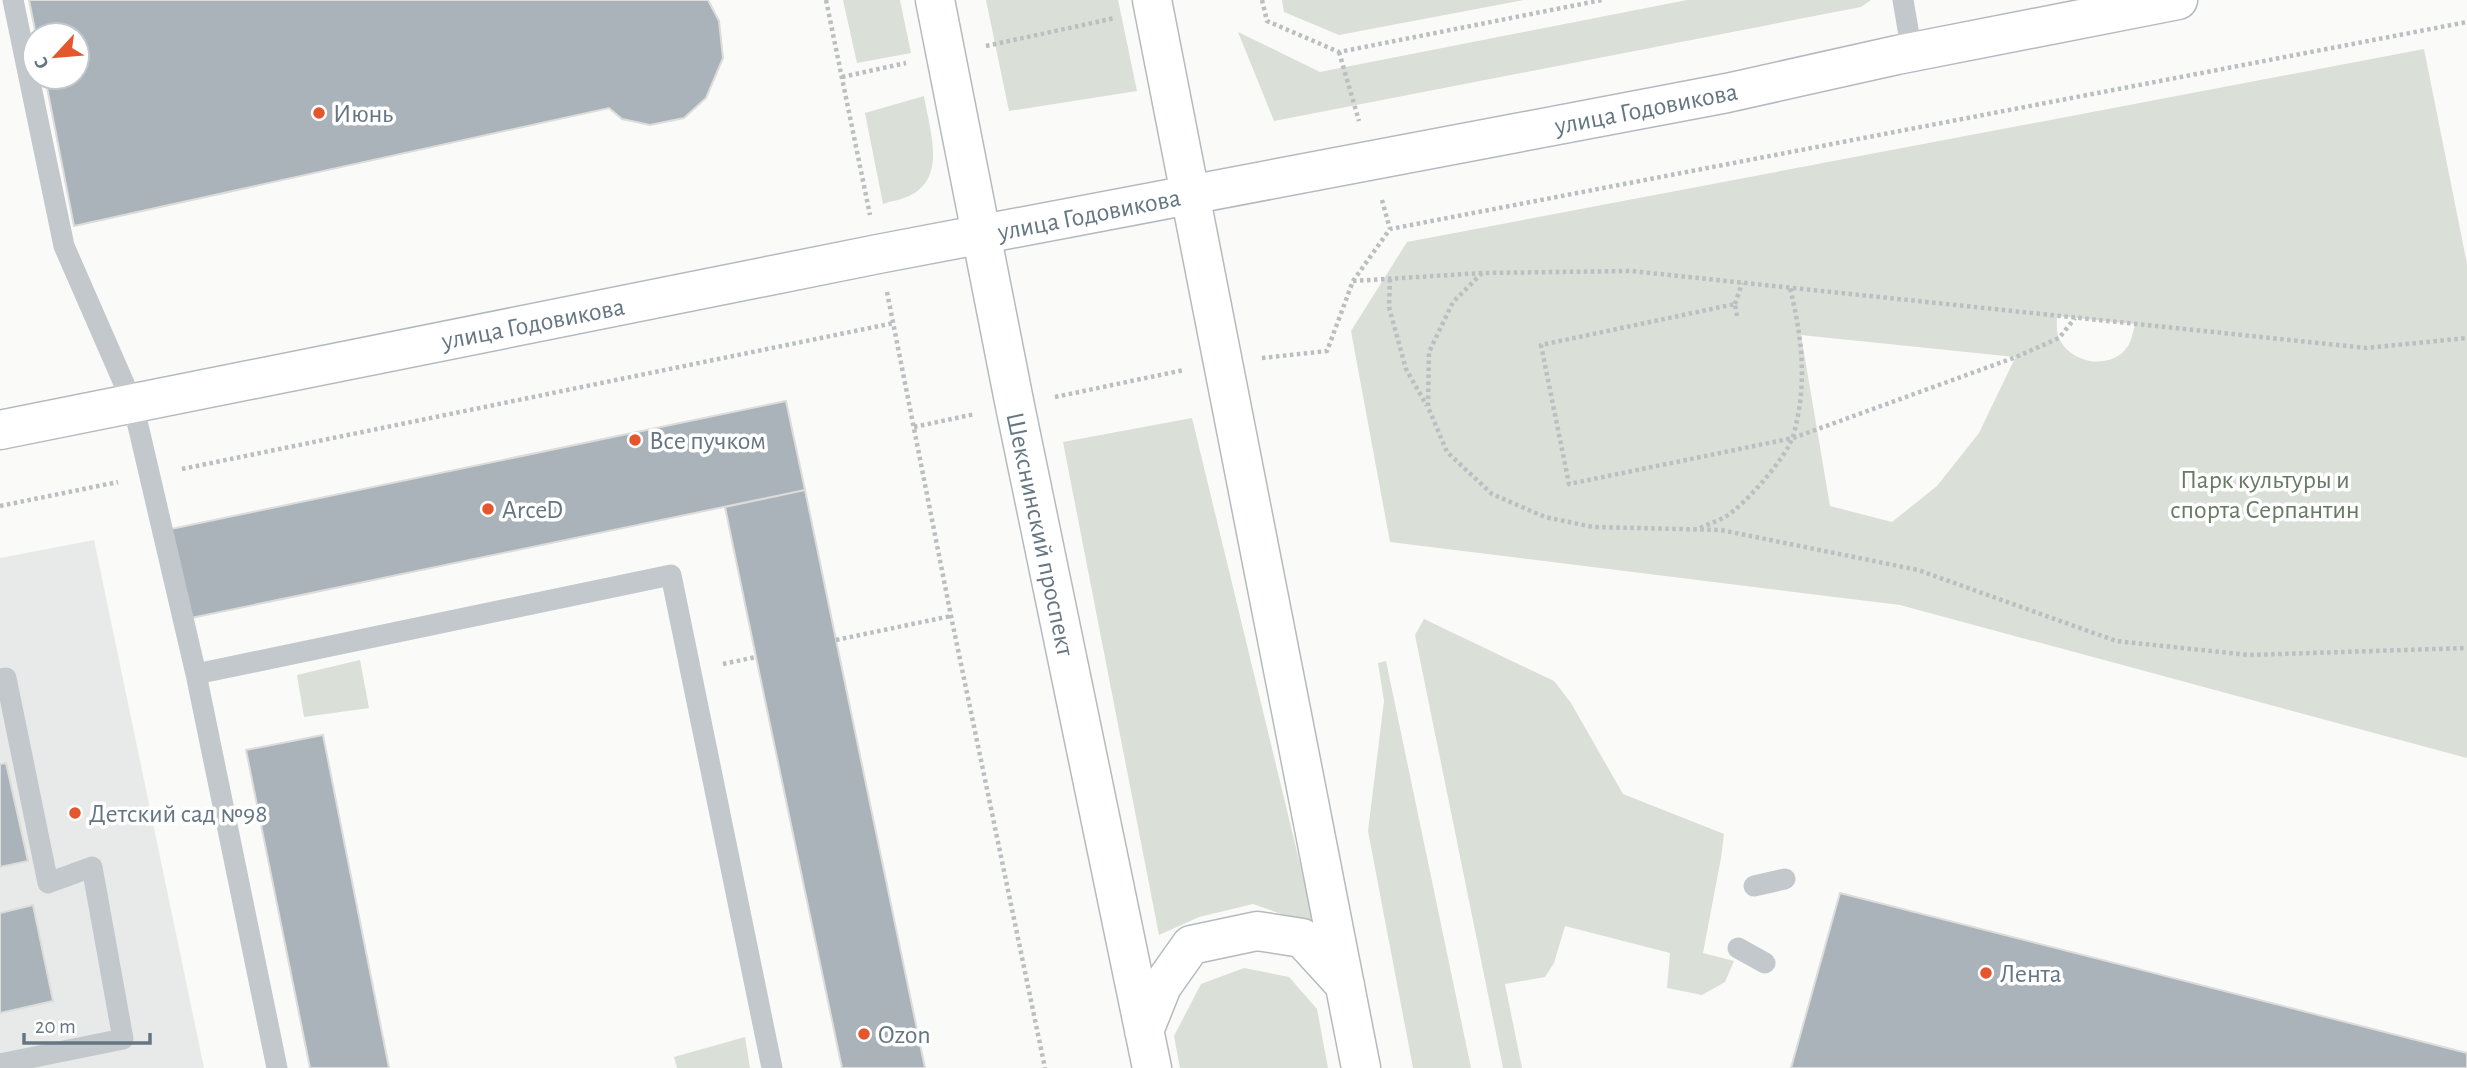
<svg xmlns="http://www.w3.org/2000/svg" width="2467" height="1068" viewBox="0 0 2467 1068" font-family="'Alegreya Sans',sans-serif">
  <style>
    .built { fill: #e8e9e9 }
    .green { fill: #dadfd7; fill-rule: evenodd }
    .building { fill: #aab3b9; stroke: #dcdcda; stroke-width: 2 }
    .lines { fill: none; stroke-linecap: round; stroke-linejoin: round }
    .secondary-casing { stroke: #b3babf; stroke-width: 41 }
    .primary-casing { stroke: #b5babe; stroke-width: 41 }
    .path { stroke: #bbbfc2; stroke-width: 4.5; stroke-dasharray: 3.5 3.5; stroke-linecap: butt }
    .lane { stroke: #c3c8cc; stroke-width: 21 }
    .secondary { stroke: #fff; stroke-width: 38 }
    .primary { stroke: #fff; stroke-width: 38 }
    .poi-dot { fill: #e4572e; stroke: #fff; stroke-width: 2.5 }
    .labels { text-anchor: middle; stroke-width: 7; stroke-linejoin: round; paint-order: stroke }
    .street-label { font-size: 26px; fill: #657683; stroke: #fff }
    .poi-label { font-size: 26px; fill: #657683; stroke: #fff; text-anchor: start }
    .park-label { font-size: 26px; fill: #687a64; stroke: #fff }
  </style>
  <rect width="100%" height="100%" fill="#fafaf8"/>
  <path class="built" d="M94,540L204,1068H0V558Z"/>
  <path class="green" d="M843,0H900L911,53L857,63Z
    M986,0H1118L1137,91L1009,111Z
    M1282,0H1524L1339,35L1284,12Z
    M1687,0H1871L1861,7L1274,121L1238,32L1320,72Z
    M2424,49L2467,264V758L1900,605L1390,542L1351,331L1407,242ZM2057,316L2134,324H2135C2133,331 2132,340 2128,346C2112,371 2070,364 2059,338C2056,332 2057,322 2057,316ZM1801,335L2015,357V358L1979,433L1937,486L1892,522L1830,506Z
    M924,96C929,129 948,178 909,196C901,200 891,201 883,204L865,113Z
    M1192,418L1315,926L1253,904L1199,917L1159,935L1063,442Z
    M1424,619L1554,681L1571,703L1623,794L1724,834L1721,858L1703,953L1734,961L1725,982L1702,995L1667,988L1670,953L1565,926L1554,963L1545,977L1505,984L1522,1068H1503L1415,635Z
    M360,660L369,708L304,717L297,675Z
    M1386,661L1471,1068H1413L1368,831L1384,701L1378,663Z
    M1244,968L1289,977L1317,1009L1328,1068H1180L1174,1036L1201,984Z
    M745,1037L750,1068H677L674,1057Z"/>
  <path class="building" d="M29,0H708L719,21L723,58L706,98L684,118L650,125L622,119L609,108L74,226L45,77H77V35H36Z
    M786,401L805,490L191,618L171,529Z
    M805,490L836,640L925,1068H842L756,657L725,507Z
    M323,735L389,1068H310L246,750Z
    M6,763L28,861L0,867V764Z
    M1840,893L2467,1053V1068H1791Z
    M33,905L53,1001L0,1013V913Z"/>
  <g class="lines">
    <defs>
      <path id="secondary" d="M0,430L878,254L1727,93L1897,55L2178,0"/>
      <path id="primary" d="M935,0L1015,406L1152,1068
        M1152,0L1361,1068
        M1144,1031L1162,986L1191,945L1257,931L1302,938L1345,985"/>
    </defs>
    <use href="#secondary" class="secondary-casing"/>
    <use href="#primary" class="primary-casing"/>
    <path class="path" d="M826,0L870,215
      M1262,0L1267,21L1339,52L1602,0
      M986,46L1115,18
      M1339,52L1359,121
      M842,77L906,63
      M1382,200L1390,229
      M1482,273L1453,302L1429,352L1428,407L1447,452L1492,494L1545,517L1593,527L1721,530L1918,570L2116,641L2249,655L2467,648
      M1390,279L1389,307L1406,369L1427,406
      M1353,281L1482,273L1631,271L2366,348L2467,338
      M887,292L951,616L1045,1068
      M1735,304L1742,283
      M1737,316L1735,304L1541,345L1569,484L1793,438L2016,357L2059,338L2075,318
      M1262,358L1327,351L1353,281L1390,229L2467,22
      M1055,397L1184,370
      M914,427L975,414
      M182,469L894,323
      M0,506L118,482
      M1700,528C1709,524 1717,521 1725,517C1744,506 1787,457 1793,436C1808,385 1802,338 1790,288
      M836,640L951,616
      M723,664L756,657"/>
    <path class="lane" d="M13,0L64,246L133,404L196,674L277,1068
      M1903,0L1912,53
      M196,674L671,575L772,1068
      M0,679L6,678L48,883L92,867L123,1039L0,1064
      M1754,886L1785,879
      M1738,948L1765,963"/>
    <use href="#secondary" class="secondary"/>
    <use href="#primary" class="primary"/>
  </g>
  <g class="poi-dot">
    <circle cx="319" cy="113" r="7"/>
    <circle cx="635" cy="440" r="7"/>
    <circle cx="488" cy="509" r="7"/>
    <circle cx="75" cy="813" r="7"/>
    <circle cx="1986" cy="973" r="7"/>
    <circle cx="864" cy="1034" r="7"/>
  </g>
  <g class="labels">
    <g class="street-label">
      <text transform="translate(1646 108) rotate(-11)" y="9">улица Годовикова</text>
      <text transform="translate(1089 214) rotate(-11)" y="9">улица Годовикова</text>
      <text transform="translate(533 323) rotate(-11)" y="9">улица Годовикова</text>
      <text transform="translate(1041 534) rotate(78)" y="9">Шекснинский проспект</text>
    </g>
    <g class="poi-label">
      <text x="333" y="122">Июнь</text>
      <text x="649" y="449">Все пучком</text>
      <text x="502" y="518">ArceD</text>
      <text x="89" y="822">Детский сад №98</text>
      <text x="2000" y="982">Лента</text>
      <text x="878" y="1043">Ozon</text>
    </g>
    <g class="park-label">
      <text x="2265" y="488">Парк культуры и<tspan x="2265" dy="30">спорта Серпантин</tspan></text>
    </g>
  </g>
  <g transform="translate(56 56) rotate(244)"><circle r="33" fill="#ffffff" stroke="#c1c8cd" stroke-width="2"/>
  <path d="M0-5L12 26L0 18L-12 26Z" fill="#e4572e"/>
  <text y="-10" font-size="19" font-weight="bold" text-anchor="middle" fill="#657683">С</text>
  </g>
  <path d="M24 1033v10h126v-10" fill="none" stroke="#657683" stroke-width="3.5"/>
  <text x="35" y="1033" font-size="21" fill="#657683" stroke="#ffffff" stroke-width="5" paint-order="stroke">20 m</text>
</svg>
